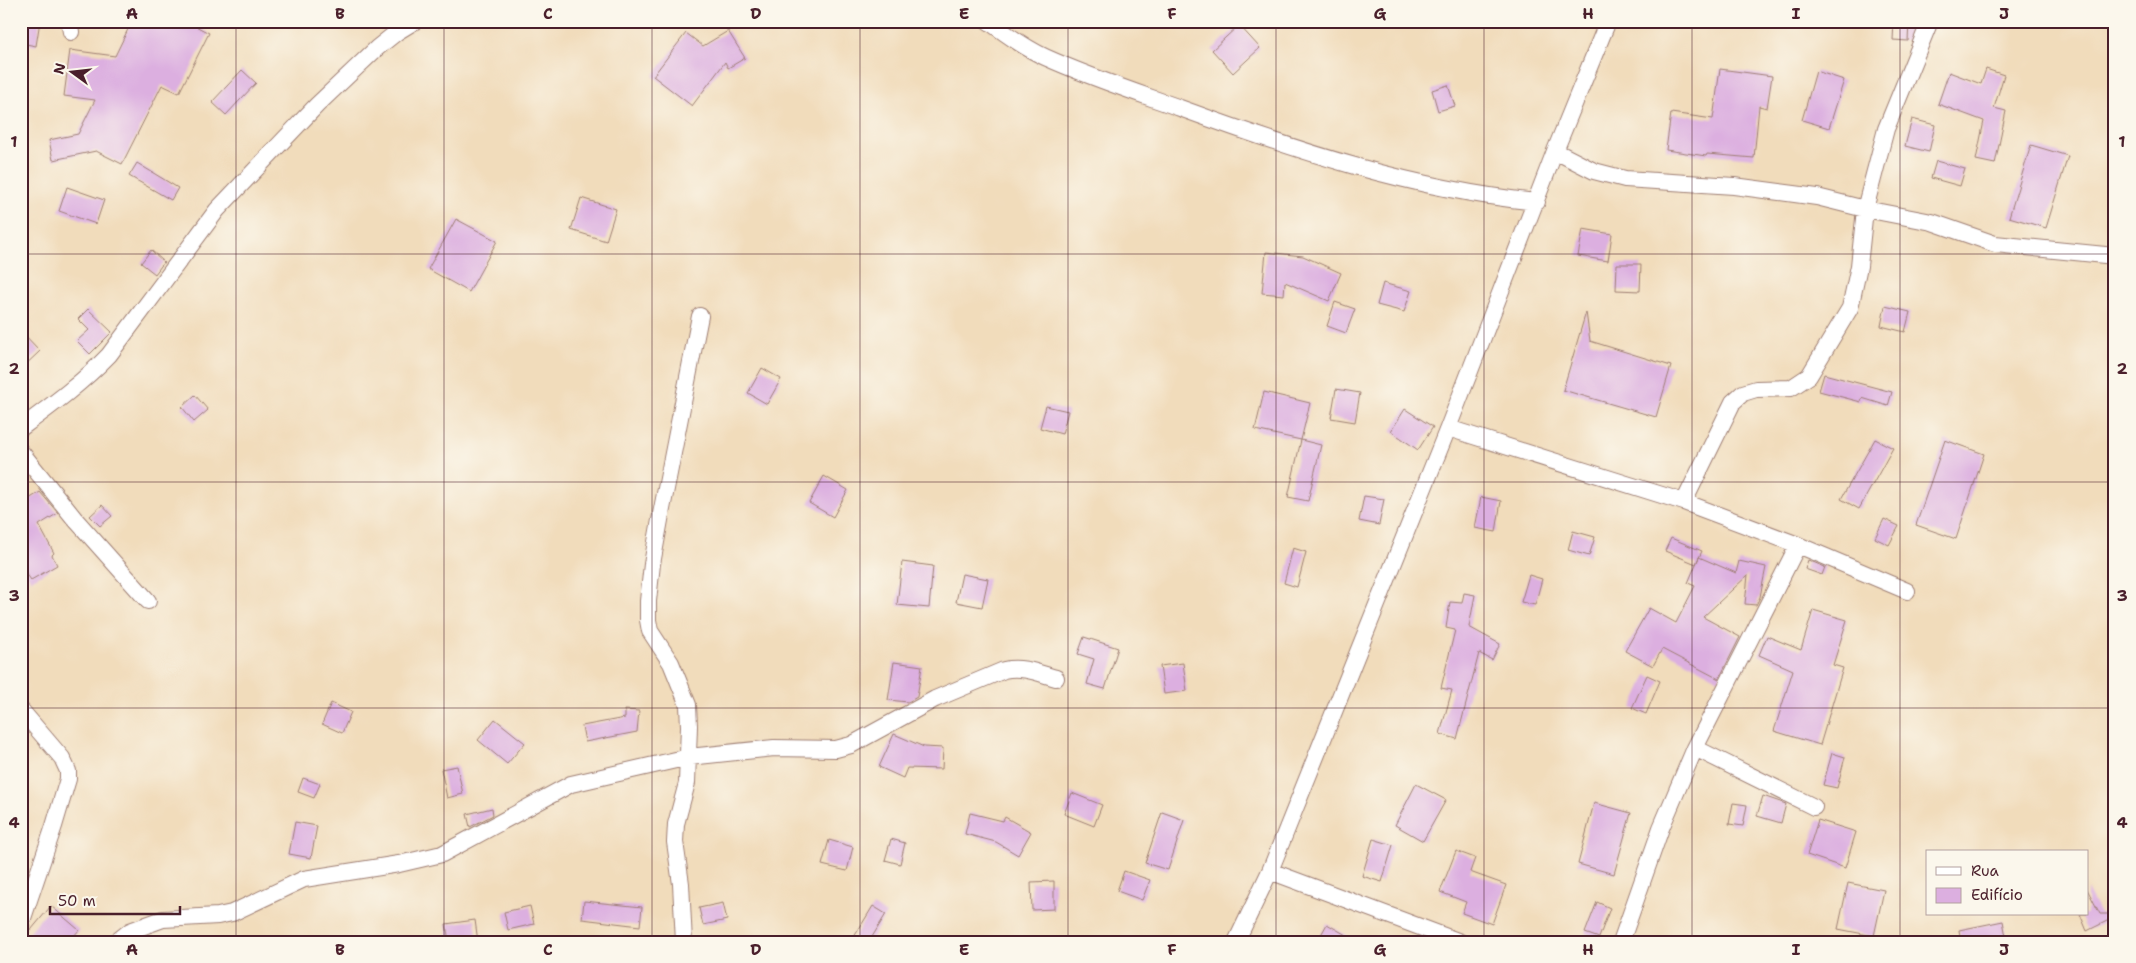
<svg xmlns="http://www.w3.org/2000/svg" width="2136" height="963" viewBox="0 0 2136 963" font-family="'Shantell Sans',sans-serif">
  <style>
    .building { fill: #dcafe0 }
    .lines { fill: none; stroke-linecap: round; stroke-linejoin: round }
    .minor-casing { stroke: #9e7e73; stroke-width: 18 }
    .minor { stroke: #fff; stroke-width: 16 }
    .grid { fill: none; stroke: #4a1f2b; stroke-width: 1; stroke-opacity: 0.55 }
    .neatline { fill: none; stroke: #4a1f2b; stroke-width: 2 }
    .grid-label { font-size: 16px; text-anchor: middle; font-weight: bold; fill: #4a1f2b }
  </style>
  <rect width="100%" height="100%" fill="#fbf7ec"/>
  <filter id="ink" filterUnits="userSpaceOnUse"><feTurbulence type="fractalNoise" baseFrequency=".02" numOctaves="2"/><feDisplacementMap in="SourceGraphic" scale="10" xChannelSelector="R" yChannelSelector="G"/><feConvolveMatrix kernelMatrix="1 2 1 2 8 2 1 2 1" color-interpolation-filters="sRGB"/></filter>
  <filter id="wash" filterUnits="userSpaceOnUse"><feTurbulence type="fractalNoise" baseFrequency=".0096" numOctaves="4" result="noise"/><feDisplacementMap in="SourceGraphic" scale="20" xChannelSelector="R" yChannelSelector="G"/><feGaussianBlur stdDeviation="1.12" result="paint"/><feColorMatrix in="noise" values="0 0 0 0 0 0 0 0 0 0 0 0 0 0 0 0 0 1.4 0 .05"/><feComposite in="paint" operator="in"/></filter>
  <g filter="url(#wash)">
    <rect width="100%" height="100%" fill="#f1dcbb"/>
    <g id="blocks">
      <path class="building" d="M21,21H40L36,46L21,43Z
        M132,21H186L209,33L179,93L162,85L122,164L96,151L53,160L49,140L78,134L95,100L64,96L70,50L115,56Z
        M1894,21H1909L1908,41L1893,40Z
        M1239,25L1260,48L1233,73L1212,50Z
        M728,31L745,58L728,68L725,62L692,106L653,76L686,33L703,46Z
        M1720,69L1772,76L1767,108L1759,106L1754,158L1707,154L1706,156L1666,150L1671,113L1713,119Z
        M1986,69L2004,75L1994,108L2006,111L1995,164L1976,160L1984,121L1938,104L1949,72L1981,84Z
        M242,70L256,83L226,115L212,102Z
        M1816,71L1844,80L1829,128L1802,120Z
        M1448,85L1455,106L1438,111L1432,90Z
        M1912,119L1935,125L1929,152L1905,146Z
        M2031,145L2068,156L2046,228L2009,217Z
        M1936,161L1965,169L1960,186L1931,178Z
        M137,163L178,188L171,200L129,176Z
        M67,187L104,200L96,224L59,211Z
        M581,198L616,209L606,241L571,230Z
        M456,219L497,241L469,292L428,269Z
        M1583,229L1612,234L1608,261L1578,256Z
        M151,250L164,262L155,274L141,263Z
        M1266,252L1303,256L1341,273L1329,301L1285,282L1284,295L1262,293Z
        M1617,264H1641L1640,291L1616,290Z
        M1383,283L1411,291L1404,312L1377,305Z
        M1335,302L1355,309L1346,333L1327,326Z
        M1885,306L1910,312L1905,332L1881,326Z
        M88,309L112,332L90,354L77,341L89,330L78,319Z
        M1586,312L1590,341L1671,366L1656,417L1563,390Z
        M21,331L40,351L21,369Z
        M762,368L781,379L767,404L748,393Z
        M1824,374L1892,392L1888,406L1862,398L1861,402L1819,391Z
        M1336,389L1360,393L1355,422L1331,418Z
        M1264,392L1310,403L1301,440L1255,430Z
        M195,395L208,410L194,422L182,407Z
        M1046,406L1068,411L1062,434L1040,428Z
        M1405,409L1433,427L1418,450L1391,431Z
        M1875,439L1893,448L1859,509L1841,499Z
        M1301,440L1321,445L1308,501L1288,497Z
        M1945,440L1984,454L1956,539L1916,525Z
        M824,476L848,490L833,517L809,503Z
        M40,492L58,513L39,525L54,553L52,555L57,565L31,580L21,566V504Z
        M1364,496L1384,499L1379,525L1359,521Z
        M1481,497L1501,501L1496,532L1475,528Z
        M102,505L112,516L100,526L90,516Z
        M1884,519L1899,526L1889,545L1875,538Z
        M1573,531L1595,537L1589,556L1568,550Z
        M1671,538L1702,551L1696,564L1665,551Z
        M1293,548L1306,552L1297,587L1284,583Z
        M1699,557L1736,573L1739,561L1766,567L1760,597L1756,605L1745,604L1748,575L1703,617L1740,637L1719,679L1662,649L1653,666L1625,651L1649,608L1676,623L1695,586L1688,583Z
        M1808,560L1825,567L1822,575L1805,569Z
        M902,562L933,566L929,608L897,605Z
        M962,574L988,579L982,607L956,602Z
        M1529,575L1542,579L1535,605L1521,602Z
        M1464,593L1475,595L1469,627L1500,644L1492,660L1479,653L1457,739L1440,734L1452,690L1441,688L1455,630L1446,628L1450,602L1462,603Z
        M1813,610L1847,620L1833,665L1843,668L1820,745L1774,731L1793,670L1759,655L1767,636L1801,650Z
        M1084,637L1118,648L1105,689L1087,684L1094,659L1078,654Z
        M894,662L922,666L917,697L908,702L888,700Z
        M1183,663L1187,691L1164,694L1160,666Z
        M1647,675L1660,681L1646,714L1632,708Z
        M331,703L351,712L342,733L322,724Z
        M625,710L639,711L637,732L585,742L582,726L625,718Z
        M495,719L525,743L507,764L478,740Z
        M894,734L924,747L943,748L942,769L907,768L903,778L879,767Z
        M1832,753L1845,757L1837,788L1823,785Z
        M457,766L463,794L447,798L441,769Z
        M303,778L320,784L314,798L298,792Z
        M1416,784L1446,800L1423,841L1395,825Z
        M1072,793L1102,805L1094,826L1064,814Z
        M1763,796L1786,804L1781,823L1757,816Z
        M1594,803L1631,813L1614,874L1578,864Z
        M1733,803L1747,805L1743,826L1729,824Z
        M492,808L493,815L470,827L467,814Z
        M1162,812L1184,820L1168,870L1145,863Z
        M970,813L1003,821L1005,817L1031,832L1018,855L996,842L965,834Z
        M1818,820L1856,832L1845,868L1807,855Z
        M295,822L317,826L311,858L289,854Z
        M891,839L905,843L900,864L885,860Z
        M1373,839L1393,845L1382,882L1362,876Z
        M829,840L853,847L847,871L822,865Z
        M1456,851L1475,858L1470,872L1506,885L1492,924L1462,913L1466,902L1440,892Z
        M1124,871L1150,880L1142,900L1117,891Z
        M1054,881V909L1032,910L1031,882Z
        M1848,883L1884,890L1874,936L1838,929Z
        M2087,889L2100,914H2115V917L2087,931L2080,914H2087Z
        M584,901L642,907L640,926L582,919Z
        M1597,902L1610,908L1599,938L1585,933Z
        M723,903L727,920L703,925L699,908Z
        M51,906L79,930L69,942H21Z
        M530,906L534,924L508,930L504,912Z
        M873,906L886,914L869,942H862L854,937Z
        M475,920L478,942H449L446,924Z
        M2003,921L2007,942H1961L1959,930Z
        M1327,924L1358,942H1317Z"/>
    </g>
  </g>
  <g filter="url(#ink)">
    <use href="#blocks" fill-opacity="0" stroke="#9e7e73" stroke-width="1"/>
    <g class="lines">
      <defs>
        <path id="minor" d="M69,21L71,32
          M988,21C1006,34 1025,48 1045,57C1089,77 1135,92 1180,108C1295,150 1414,190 1537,202
          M1555,151L1594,171L1625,179L1734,186L1817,197L1865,209L1932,222L1995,244L2115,256
          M21,428C52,405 82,383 109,355L217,210L317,105L377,48L397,32L415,21
          M1448,428L1684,502L1798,545L1907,591
          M21,452L74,518L148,601
          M1684,502L1733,402L1743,393L1756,389L1791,388L1809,376L1850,308L1859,266L1865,209L1886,129L1930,21
          M21,710L62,758L68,771V779L54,826L21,924
          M1695,748L1814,807
          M1270,871L1460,942
          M116,942L130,931L163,919L218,916L232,913L304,879L399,864L442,854L571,784L689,757L774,748L836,749L851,745L935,699L1004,670C1022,666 1038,673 1056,678
          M684,942L681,884L675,842L676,824L687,783L689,726L688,705L671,663L650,631L648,620V601L652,564L662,509L700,316
          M1236,942L1270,871L1448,428L1555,151L1608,21
          M1621,942L1661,828L1695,748L1798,545"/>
      </defs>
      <use href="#minor" class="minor-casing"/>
      <use href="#minor" class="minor"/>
    </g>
  </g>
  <path class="grid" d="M236,21V942M444,21V942M652,21V942M860,21V942M1068,21V942M1276,21V942M1484,21V942M1692,21V942M1900,21V942M21,254H2115M21,482H2115M21,708H2115"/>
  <rect width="2136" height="963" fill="none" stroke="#fbf7ec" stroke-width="55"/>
  <rect x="1926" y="850" width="162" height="65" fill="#fbf7ec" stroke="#b4a19f"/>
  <rect x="1936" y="867" width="25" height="8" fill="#ffffff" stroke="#b4a19f"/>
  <text x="1971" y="876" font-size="15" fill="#4a1f2b">Rua</text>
  <rect x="1936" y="888" width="25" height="15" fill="#dcafe0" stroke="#b4a19f"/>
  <text x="1971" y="900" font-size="15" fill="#4a1f2b">Edifício</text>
  <g transform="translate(72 72) rotate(285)" stroke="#fbf7ec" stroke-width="4" paint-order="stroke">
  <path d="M0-4L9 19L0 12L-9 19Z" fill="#4a1f2b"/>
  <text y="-8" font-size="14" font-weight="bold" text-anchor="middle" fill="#4a1f2b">N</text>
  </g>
  <path d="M50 906v8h130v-8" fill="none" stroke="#4a1f2b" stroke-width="2.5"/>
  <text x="58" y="906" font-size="15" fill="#4a1f2b" stroke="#fbf7ec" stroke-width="4" paint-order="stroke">50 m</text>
  <rect x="28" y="28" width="2080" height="908" class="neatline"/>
  <g class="grid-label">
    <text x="132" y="19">A</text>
    <text x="340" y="19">B</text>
    <text x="548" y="19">C</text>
    <text x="756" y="19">D</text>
    <text x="964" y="19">E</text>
    <text x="1172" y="19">F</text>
    <text x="1380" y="19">G</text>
    <text x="1588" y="19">H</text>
    <text x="1796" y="19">I</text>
    <text x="2004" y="19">J</text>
    <text x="14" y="147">1</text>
    <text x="2122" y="147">1</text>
    <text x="14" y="374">2</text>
    <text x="2122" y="374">2</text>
    <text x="14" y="601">3</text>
    <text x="2122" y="601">3</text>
    <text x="14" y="828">4</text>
    <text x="2122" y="828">4</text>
    <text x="132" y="955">A</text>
    <text x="340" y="955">B</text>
    <text x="548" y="955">C</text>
    <text x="756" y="955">D</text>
    <text x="964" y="955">E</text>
    <text x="1172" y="955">F</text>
    <text x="1380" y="955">G</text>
    <text x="1588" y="955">H</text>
    <text x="1796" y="955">I</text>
    <text x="2004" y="955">J</text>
  </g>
</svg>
